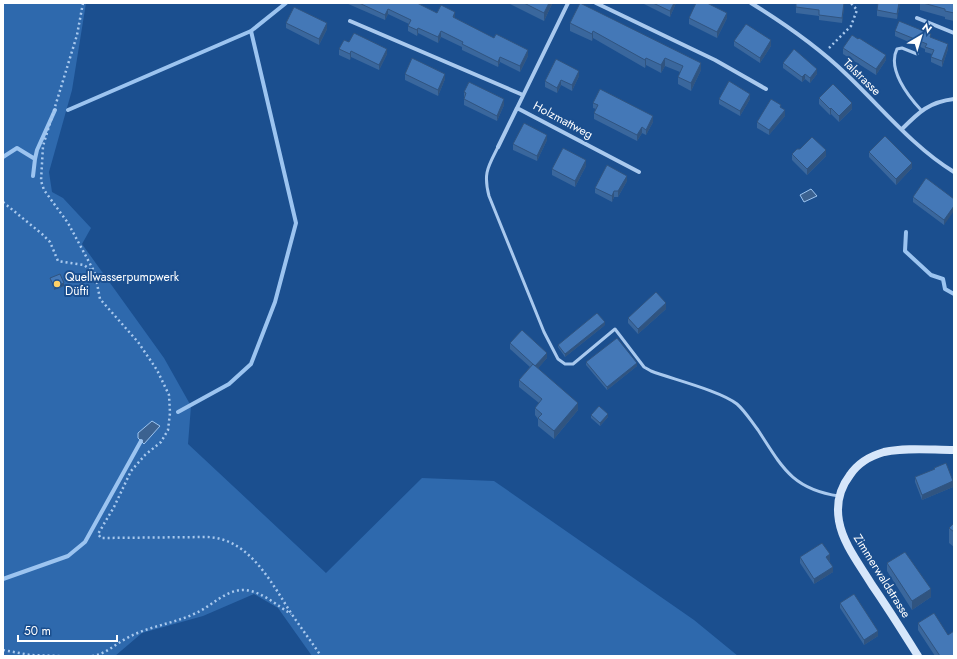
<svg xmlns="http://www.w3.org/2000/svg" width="957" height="659" viewBox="0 0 957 659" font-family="Jost,sans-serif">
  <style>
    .green { fill: #2e69ad }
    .water { fill: #3c6290; stroke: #9cc4f0 }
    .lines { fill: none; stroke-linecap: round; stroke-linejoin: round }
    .stream { stroke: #9cc4f0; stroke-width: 4 }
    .path { stroke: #a9c9ee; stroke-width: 2.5; stroke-dasharray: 2 3; stroke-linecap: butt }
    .lane { stroke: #a9c9ee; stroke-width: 3 }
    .street { stroke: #a9c9ee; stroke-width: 4 }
    .secondary { stroke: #d6e6fa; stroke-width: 8 }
    .wall { fill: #3a679d }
    .shaded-wall { fill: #305480 }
    .building { fill: #4478b7; stroke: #305480 }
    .poi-dot { fill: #ffd166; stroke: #1b4f8f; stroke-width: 1.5 }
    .labels { text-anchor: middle; stroke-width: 4; stroke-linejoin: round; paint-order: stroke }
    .street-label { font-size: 12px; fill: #fff; stroke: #1b4f8f }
    .poi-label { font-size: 12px; fill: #fff; stroke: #1b4f8f; text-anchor: start }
  </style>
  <rect width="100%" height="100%" fill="#1b4f8f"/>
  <path class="green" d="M3,3H86L72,90L49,172L52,192L63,198L91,228L82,244L164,358L191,406L188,444L326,573L422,478L494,481L694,620L738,656H312L278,608L254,594L203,616L142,633L115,656H3Z"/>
  <path class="water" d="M811,189L817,196L804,202L800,195Z
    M152,421L160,426L144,444L138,438V433Z"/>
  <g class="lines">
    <path class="stream" d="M68,110L251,31L286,3
      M3,157L17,148L35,159L37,150L55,110
      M33,176L35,159
      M906,232L905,251L931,275L943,279L945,289L954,294
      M178,412L229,384L251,364L275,302L296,223L251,31
      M3,579L68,556L85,542L141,441"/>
    <path class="path" d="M83,3L77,35L43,146L41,181L44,190L68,223L95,273L100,299L138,342L157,370L169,395L170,413L168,430L161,442L145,455L131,471L114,507L98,534L101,538L207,537C249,538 271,582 291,613C301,628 311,641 321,656
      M829,48L851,26L857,10L851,3
      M3,202L42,234L50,242L58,261L84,265L93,272
      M3,650L30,655L60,656
      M92,656C106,654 114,645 127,638C149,626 173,624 196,613C212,606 226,589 245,590C261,591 278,606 291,614"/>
    <path class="lane" d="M917,54L902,48L897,49C887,69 908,96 921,110
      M498,147C488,167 483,173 489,196L544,332L558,359L565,364H573L615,329L644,367L651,371C672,379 721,391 737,404C745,411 751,421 758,430C782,467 792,489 839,496"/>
    <path class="street" d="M568,3L517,108L639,172
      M596,3L715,60L766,89
      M751,3C785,24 817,46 846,74C881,107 913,147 954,172
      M917,18L954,33
      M350,21L523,95
      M902,129C919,112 929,102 954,99
      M498,147L517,108"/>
    <path class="secondary" d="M918,656C903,632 888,608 872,585C860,565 843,544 839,521C836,504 840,488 850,475C858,463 870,456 884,452C907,447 931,450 954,450"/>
  </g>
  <path class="wall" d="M346,3H417L437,13L455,17V18L528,56L520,72L500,62L498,67L462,50V47L441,37L438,43L418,33L417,36L408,31V26L409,24L388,14L385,20Z
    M508,3H552V4L544,21Z
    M580,3L701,70L691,91L678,84V77L680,72L665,66L661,73L646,65L645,68L593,38L592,41L570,31V23Z
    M642,3H676L670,17Z
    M878,3H900L897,19L877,16V10Z
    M920,3H954V21L945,19V17L920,10Z
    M796,7H844L842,23L819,20V16L796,13Z
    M689,18H727L717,38L689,24Z
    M286,23L327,29L319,45L286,28Z
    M895,31L931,38L948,49L942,67L931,62V57L932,54L925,52V49L895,36Z
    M734,41L771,46L760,63L734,46Z
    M349,42L387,54L379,70L351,57L350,60L339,55V49Z
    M843,48L886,60L876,75L843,54Z
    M783,63L817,74L810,83L805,79L802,82L783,68Z
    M405,74L445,79L438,96L405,80Z
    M579,76L572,91L561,85L557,93L545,87V81Z
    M464,92L504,105L497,121L464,105Z
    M819,98L852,109L839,122L831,114L830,115L819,104Z
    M719,99H750L740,116L719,104Z
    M593,103L653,122L646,135L642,133L637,141L594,119V113L596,109L593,108Z
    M781,108L785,116L769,135L757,128V122Z
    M547,140L537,161L513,150V144Z
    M869,152L912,168L896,185L869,157Z
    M792,154L826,156L807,175L792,160Z
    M586,166L575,187L552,175V169Z
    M627,181L618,197H614L612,202L595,193V188Z
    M913,197L954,199L944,225L913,202Z
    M50,278L64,286L54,290L50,281Z
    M666,309L638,334L628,323V318Z
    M605,325L565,357L558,347V345Z
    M510,343L547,358L538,368L578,410L554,439L538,426V419L535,415V408L539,403L519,387V380L530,367L510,349Z
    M586,362L637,366L607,390L586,365Z
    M591,415L608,417L600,426L591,418Z
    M934,468L953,487L922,500L915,482V477L934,470Z
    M954,523V547L949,543V528Z
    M800,557L830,560L829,561L833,572L814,584L800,563Z
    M887,563L931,597L912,610L887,571Z
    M840,603L878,636L864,645L840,608Z
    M918,623L948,635L954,656H935L918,630Z"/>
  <path class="shaded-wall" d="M549,3H552V4L544,21V13Z
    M674,3H676L670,17V11Z
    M844,3V7L842,23V18Z
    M899,3H900L897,19V14Z
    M388,9V14L385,20V15Z
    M455,12V17L453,23V17Z
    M727,13V18L717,38V32Z
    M327,23V29L319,45V39Z
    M418,28V33L417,36V30Z
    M441,31V37L438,43V37Z
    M593,31V38L592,41V34Z
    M771,40V46L760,63V58Z
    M948,44V49L942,67V61Z
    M387,49V54L379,70V65Z
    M528,50V56L520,72V66Z
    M351,51V57L350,60V54Z
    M886,55V60L876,75V69Z
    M500,57V62L498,67V62Z
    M646,58V65L645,68V60Z
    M665,58V66L661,73V65Z
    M701,63V70L691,91V83Z
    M817,69V74L810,83V78Z
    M579,71V76L572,91V85Z
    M445,74V79L438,96V90Z
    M805,74V79L802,82V77Z
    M561,80V85L557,93V88Z
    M750,94V99L740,116V111Z
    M504,99V105L497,121V116Z
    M852,103V109L839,122V116Z
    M831,108V114L830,115V109Z
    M785,110V116L769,135V130Z
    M653,116V122L646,135V130Z
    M642,127V133L637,141V135Z
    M547,135V140L537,161V156Z
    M826,150V156L807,175V169Z
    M586,160V166L575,187V181Z
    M912,163V168L896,185V179Z
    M627,176V181L618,197V191Z
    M614,191V197L612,202V196Z
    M954,206V211L944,225V220Z
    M64,283V286L54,290V287Z
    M666,303V309L638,334V329Z
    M605,322V325L565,357V354Z
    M547,353V358L535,372V366Z
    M637,363V366L607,390V387Z
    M578,403V410L554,439V431Z
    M608,414V417L600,426V423Z
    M953,481V487L922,500V495Z
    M830,554V560L826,562V557Z
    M833,567V572L814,584V579Z
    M931,589V597L912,610V601Z
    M878,631V636L864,645V640Z"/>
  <path class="building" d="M359,3H417L437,13L441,5L455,12L453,17L494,38L496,34L528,50L520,66L500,57L498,62L462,44L463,42L441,31L438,37L418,28L417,30L408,26L411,20L388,9L385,15Z
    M524,3H549L544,13Z
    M580,3L701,63L691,83L678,77L683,66L665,58L661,65L646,58L645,60L593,31L592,34L570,23Z
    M653,3H674L670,11Z
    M696,3H707L727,13L717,32L689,18Z
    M796,3H844L842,18L819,15V10L796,7Z
    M878,3H899L897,14L877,10Z
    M923,3H954V13L945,11V9Z
    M294,7L327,23L319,39L286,23Z
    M899,21L931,34L930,37L948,44L942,61L931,57L934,50L925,47L927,44L895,31Z
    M746,24L771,40L760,58L734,41Z
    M354,33L387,49L379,65L351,51L350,54L339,49L344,40L349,42Z
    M852,35L858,39L859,38L886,55L876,69L843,48Z
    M794,49L817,69L810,78L805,74L802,77L783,63Z
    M412,58L445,74L438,90L405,74Z
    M556,59L579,71L572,85L561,80L557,88L545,81Z
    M729,81L750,94L740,111L719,99Z
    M469,82L504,99L497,116L464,99L466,93L464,92Z
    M833,84L852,103L839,116L831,108L830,109L819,98Z
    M600,89L653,116L646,130L642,127L637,135L594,113L598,105L593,103Z
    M771,99L781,105L780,107L785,110L769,130L757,122Z
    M524,123L547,135L537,156L513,144Z
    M885,136L912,163L896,179L869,152Z
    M812,137L826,150L807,169L792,154L797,149H800Z
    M563,148L586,160L575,181L552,169Z
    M607,165L627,176L618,191H614L612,196L595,188Z
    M926,178L954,199V206L944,220L913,197Z
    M60,274L64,283L54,287L50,278Z
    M656,292L666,303L638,329L628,318Z
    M597,313L605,322L565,354L558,345Z
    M522,330L547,353L535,366L510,343Z
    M617,338L637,363L607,387L586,362Z
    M533,364L578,403L554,431L538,418L542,414L535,408L542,399L519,380Z
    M599,406L608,414L600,423L591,415Z
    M946,463L953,481L922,495L915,477L935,469L934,468Z
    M954,523V532L949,528Z
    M822,543L830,554L826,557L833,567L814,579L800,557Z
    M905,552L931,589L912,601L887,563Z
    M854,594L878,631L864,640L840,603Z
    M934,613L948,635L954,631V656H940L918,623Z"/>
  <circle class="poi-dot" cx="57" cy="284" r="4"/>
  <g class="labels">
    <g class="street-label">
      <text transform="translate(862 77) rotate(44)" y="4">Talstrasse</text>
      <text transform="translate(563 120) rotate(28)" y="4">Holzmattweg</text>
      <text transform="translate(882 576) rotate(58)" y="4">Zimmerwaldstrasse</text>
    </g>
    <g class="poi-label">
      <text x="65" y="281">Quellwasserpumpwerk<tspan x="65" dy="14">Düfti</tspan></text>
    </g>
  </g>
  <rect width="957" height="659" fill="none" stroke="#ffffff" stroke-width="8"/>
  <g transform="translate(921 36) rotate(38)" stroke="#1b4f8f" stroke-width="3" paint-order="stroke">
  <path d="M0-3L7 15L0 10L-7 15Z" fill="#ffffff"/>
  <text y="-6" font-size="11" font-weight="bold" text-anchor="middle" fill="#ffffff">N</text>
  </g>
  <path d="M18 635v6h99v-6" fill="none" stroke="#ffffff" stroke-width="2"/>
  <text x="24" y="635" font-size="12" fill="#ffffff" stroke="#1b4f8f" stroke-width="3" paint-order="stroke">50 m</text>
</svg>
